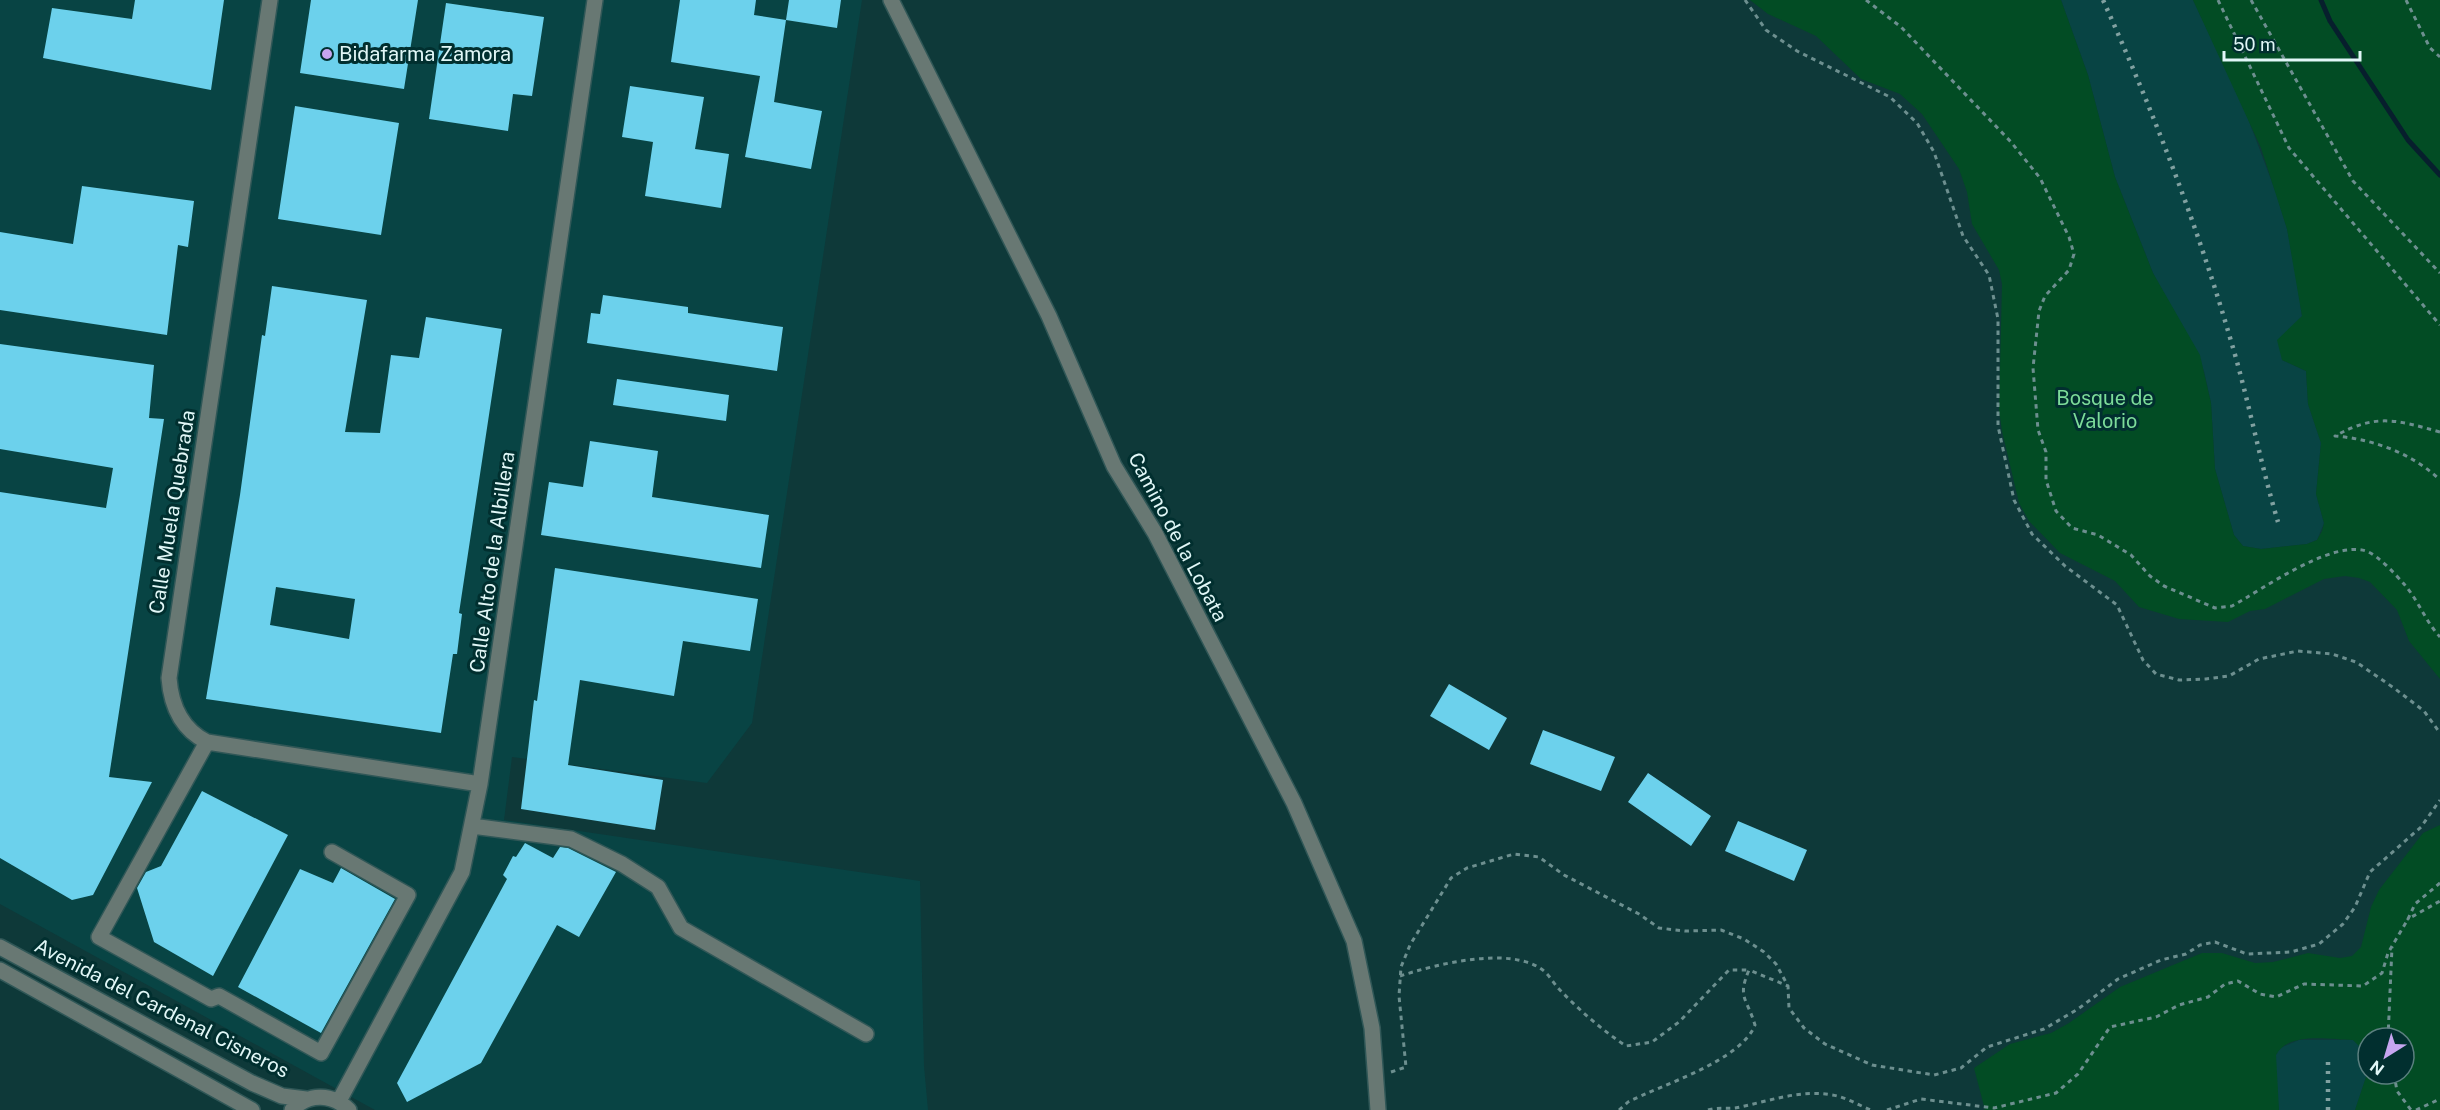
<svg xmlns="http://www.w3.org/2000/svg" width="2440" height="1110" viewBox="0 0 2440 1110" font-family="'Public Sans',sans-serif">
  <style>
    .built { fill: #084444 }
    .green { fill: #024c24 }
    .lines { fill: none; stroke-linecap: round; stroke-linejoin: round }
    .stream { stroke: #071f2d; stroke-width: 5 }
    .building { fill: #6cd1ec; fill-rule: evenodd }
    .minor-casing { stroke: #305757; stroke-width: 18 }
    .path { stroke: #6d8f8f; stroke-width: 3; stroke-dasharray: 4.5 4.5; stroke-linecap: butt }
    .minor { stroke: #687873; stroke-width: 15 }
    .rail { stroke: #81a1a1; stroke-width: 4.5; stroke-dasharray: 3 6; stroke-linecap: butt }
    .poi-dot { fill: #c6a6f0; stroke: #012f2f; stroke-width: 2 }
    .labels { text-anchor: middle; stroke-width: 6; stroke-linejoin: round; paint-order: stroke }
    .poi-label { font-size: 20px; fill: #e1f7f7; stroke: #012f2f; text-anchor: start }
    .park-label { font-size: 20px; fill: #7cdc99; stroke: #012f2f }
    .street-label { font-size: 20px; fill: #e1f7f7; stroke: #012f2f }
  </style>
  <rect width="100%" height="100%" fill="#0e3939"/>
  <path class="built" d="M0,0H862L752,723L707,783L512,757L504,820L920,881L924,1066L928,1110H375L0,904Z
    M2061,0H2193L2241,100L2276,193L2287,229L2295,270L2302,316L2282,360L2306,371L2308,404L2321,443L2316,494L2324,523L2317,540L2307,544L2261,549L2243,546L2234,535L2215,469L2211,403L2204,371L2153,273L2115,177L2088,75Z
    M2299,1040H2353L2366,1051L2368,1071L2355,1110H2279L2275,1083L2276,1055L2280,1048Z"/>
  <path class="green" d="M1750,0H2061L2088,75L2115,177L2153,273L2200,355L2211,403L2215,469L2234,535L2243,546L2261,549L2307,544L2317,540L2322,531L2324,523L2316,494L2321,443L2308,404L2306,371L2282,360L2277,340L2302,316L2287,229L2261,148L2193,0H2440V679L2409,641L2397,610L2370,582L2359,578L2345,576L2324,579L2265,609L2250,611L2228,622L2179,619L2139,607L2115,581L2060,553L2029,521L2019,503L2002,431L1999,410L2002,284L1999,270L1972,224L1967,192L1959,169L1922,114L1900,94L1861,79L1816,36L1768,14Z
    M2440,825V1110H2355L2368,1071V1074H2404V1038H2368V1055L2353,1040C2330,1040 2289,1031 2276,1055L2279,1110H1985L1974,1068L2010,1044L2051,1033L2069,1023L2120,987L2202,953H2222L2255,963L2273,962L2308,953L2340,958L2352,956L2361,947L2371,907L2379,890L2423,833Z"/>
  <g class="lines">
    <path class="stream" d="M2321,0L2330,21L2408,140L2440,175"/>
  </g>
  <path class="building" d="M135,0H224L211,90L43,58L52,8L132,19Z
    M311,0H418L404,89L300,73Z
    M680,0H756L754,15L786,20L774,102L822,111L811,169L745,157L760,76L671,62Z
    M789,0H841L837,28L786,20Z
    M446,3L544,17L532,96L513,94L508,131L429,119Z
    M630,86L704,97L695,149L729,154L721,208L645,196L653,142L622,137Z
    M295,106L399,123L381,235L278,219Z
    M82,186L194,201L188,247L178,245L167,335L0,310V232L73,244Z
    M272,286L367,300L345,432L380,433L391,355L419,358L426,317L502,329L459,613L462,614L457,654H453L441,733L206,699L240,495L262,335L265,336ZM276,587L355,599L349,639L270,625Z
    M603,295L688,307V313L783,327L777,371L587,343L591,313L600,314Z
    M0,344L154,365L149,418L164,419L109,777L152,782L93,895L72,900L0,858V492L106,508L113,468L0,449Z
    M617,379L729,395L726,421L613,405Z
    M590,441L658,451L652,497L769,515L761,568L541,535L549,482L583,487Z
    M555,568L758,599L750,651L683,641L674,696L580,680L568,765L663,780L655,830L521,809L534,700L537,701Z
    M1449,684L1507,718L1489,750L1430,716Z
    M1543,730L1615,757L1601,791L1530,764Z
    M1648,773L1711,816L1691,846L1628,802Z
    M202,791L288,835L213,976L154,942L137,888L146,872L161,866Z
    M1738,821L1807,850L1794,881L1725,851Z
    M525,843L553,858L560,847L568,848L616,872L579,937L557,925L481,1063L407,1102L397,1083L507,879L503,875L513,856L516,857Z
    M341,868L395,899L321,1033L238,987L300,869L333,883Z"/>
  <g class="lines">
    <defs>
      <path id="minor" d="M270,0L169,678C171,705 181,729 207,742L480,784
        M891,0L1049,316L1114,466L1155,533L1294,803L1354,941L1372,1028L1378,1110
        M207,742L99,937L211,999L219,996L321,1053L408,895L332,852
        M472,826L571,839L622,864L658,887L681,928L866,1034
        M0,947L252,1083L282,1096L306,1099
        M0,970L252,1110
        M339,1101L462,872L480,784L595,0
        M292,1110C309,1092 333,1094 349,1110"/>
    </defs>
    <use href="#minor" class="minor-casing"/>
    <path class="path" d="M1745,0L1766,30L1797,51L1890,97L1917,123L1934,152L1963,236L1989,275L1998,319V426L2014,500L2032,534L2065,566L2117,605L2143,660L2156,674L2179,680L2206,679L2229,676L2259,659L2298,651L2332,654L2356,662L2394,688L2424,711L2440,733
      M1866,0L1901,27L2011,142L2040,178L2069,237L2074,254L2069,270L2045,296L2039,311L2033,368L2038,430L2046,452V480L2056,511L2072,528L2098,535L2131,555L2150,576L2164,586L2215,608L2232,606C2263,589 2331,540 2366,551C2378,555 2395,574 2404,584C2418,600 2426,622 2440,637
      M2218,0L2289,148L2440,325
      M2251,0L2353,181L2440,273
      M2406,0L2430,48L2440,57
      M2440,432C2396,420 2377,413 2335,436C2372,439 2412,453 2440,480
      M2440,883L2415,904L2408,919L2440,901
      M1400,976C1437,964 1512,945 1544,971C1550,976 1554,984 1559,989C1579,1010 1602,1030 1626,1046L1652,1042L1679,1022L1729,970H1749
      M2388,1038L2392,947
      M1391,1072L1406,1067L1399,996L1401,967L1410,945L1451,878L1467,868L1514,854L1539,857L1564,875L1639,914L1659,928L1685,931L1721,930L1744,939L1764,952L1776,964L1788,986L1789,1008L1804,1028L1825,1044L1872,1065L1934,1075L1961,1068L1987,1047L2044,1029L2078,1009L2118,979L2161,960L2186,954L2200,945L2215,942L2247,954L2291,952L2319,944L2343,924L2355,907L2370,872L2421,827L2440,800
      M2394,1074L2397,1091L2411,1110
      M1619,1110L1628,1102C1661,1085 1741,1061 1755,1025C1747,998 1737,998 1749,970L1788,986
      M1708,1110C1718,1107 1726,1109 1735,1108C1767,1102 1799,1089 1832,1095C1846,1097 1858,1105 1871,1110
      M1887,1110L1921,1099L1994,1108L2056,1093L2078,1074L2110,1027L2156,1017L2179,1005L2208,997L2225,984L2238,981L2260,994L2276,997L2304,984L2363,986L2382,973L2388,953L2408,919
      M2416,1110L2440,1099"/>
    <use href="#minor" class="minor"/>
    <path class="rail" d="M2103,0C2153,111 2197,224 2231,341C2249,401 2260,462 2278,522
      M2328,1110V1057"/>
  </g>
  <circle class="poi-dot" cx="327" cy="54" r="6"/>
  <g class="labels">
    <g class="poi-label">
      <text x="339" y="61">Bidafarma Zamora</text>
    </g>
    <g class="park-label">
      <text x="2105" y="405">Bosque de<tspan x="2105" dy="23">Valorio</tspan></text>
    </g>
    <g class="street-label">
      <text transform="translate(172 512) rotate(-81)" y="7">Calle Muela Quebrada</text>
      <text transform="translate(1178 537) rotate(62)" y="7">Camino de la Lobata</text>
      <text transform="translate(492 562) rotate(-82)" y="7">Calle Alto de la Albillera</text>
      <text transform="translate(162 1008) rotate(27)" y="7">Avenida del Cardenal Cisneros</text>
    </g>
  </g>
  <g transform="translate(2386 1056) rotate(217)"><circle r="28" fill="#012f2f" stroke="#5b7f7f" stroke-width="1.5"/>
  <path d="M0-4.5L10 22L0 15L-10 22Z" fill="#c6a6f0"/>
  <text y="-9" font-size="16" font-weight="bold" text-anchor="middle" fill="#e1f7f7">N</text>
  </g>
  <path d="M2224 51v9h136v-9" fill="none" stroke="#e1f7f7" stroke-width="3"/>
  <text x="2233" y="51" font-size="18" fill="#e1f7f7" stroke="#012f2f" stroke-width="4.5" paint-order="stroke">50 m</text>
</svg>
